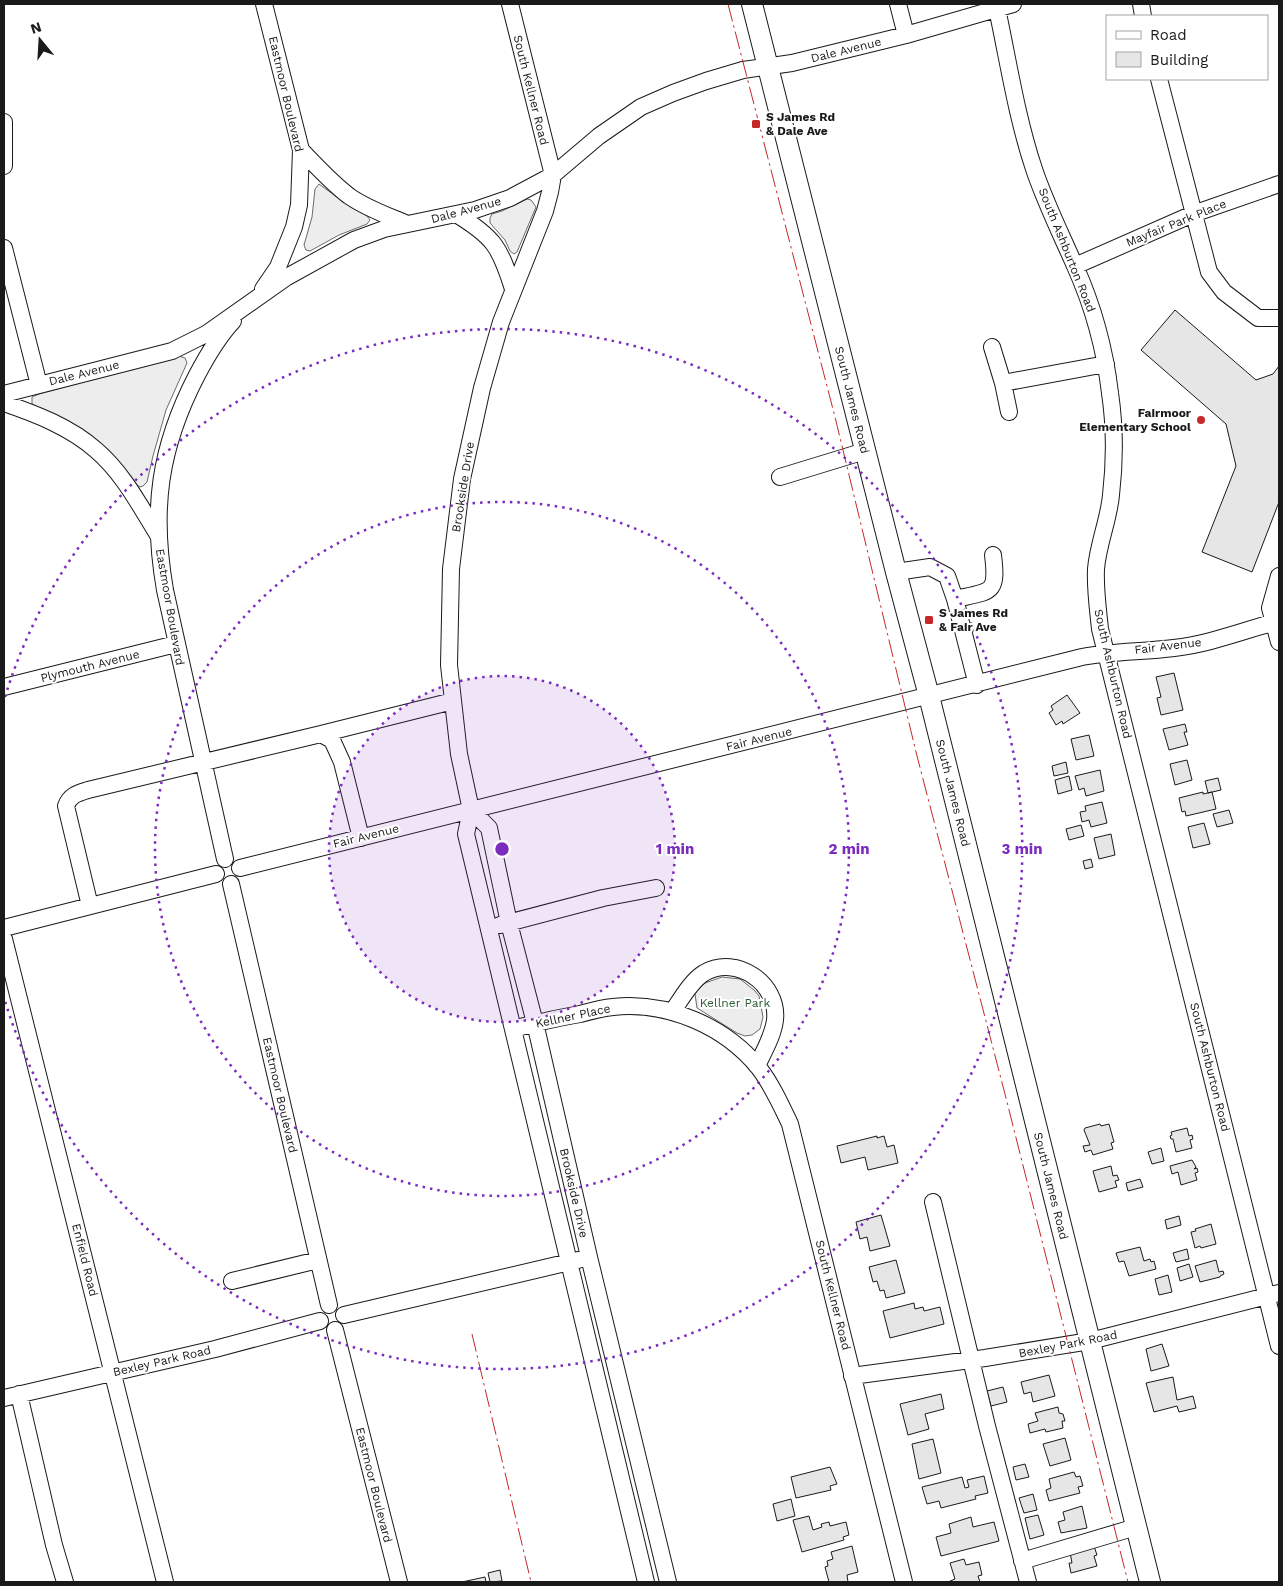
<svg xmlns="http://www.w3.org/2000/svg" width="1283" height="1586" viewBox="0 0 1283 1586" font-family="'Work Sans',sans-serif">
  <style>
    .built { fill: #ededed; stroke: #6a6a6a }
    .building { fill: #e6e6e6; stroke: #1a1a1a }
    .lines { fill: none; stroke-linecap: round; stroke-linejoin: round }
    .minor-casing { stroke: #1a1a1a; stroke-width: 18 }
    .major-casing { stroke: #1a1a1a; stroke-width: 22 }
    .minor { stroke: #fff; stroke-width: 16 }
    .major { stroke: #fff; stroke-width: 20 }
    .power { stroke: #c62828; stroke-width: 1; stroke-dasharray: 18 4 2.5 4; stroke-linecap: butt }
    .ring { fill: none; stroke: #7b2cbf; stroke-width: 2.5; stroke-dasharray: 2.5 5 }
    .poi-dot { fill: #c62828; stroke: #fff; stroke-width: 2 }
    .labels { text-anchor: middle; stroke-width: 4; stroke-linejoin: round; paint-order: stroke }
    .street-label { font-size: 12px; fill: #1a1a1a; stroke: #fff }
    .poi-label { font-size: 12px; font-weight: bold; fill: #1a1a1a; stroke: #fff; text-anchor: start }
    .park-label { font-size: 12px; fill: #2b5a34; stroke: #fff }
    .centre { fill: #7b2cbf; stroke: #fff; stroke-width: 2.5 }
    .ring-label { font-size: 15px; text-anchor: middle; font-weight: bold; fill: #7b2cbf; stroke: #fff; stroke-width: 4; stroke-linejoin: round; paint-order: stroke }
  </style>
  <rect width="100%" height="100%" fill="#fff"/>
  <path class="built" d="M319,184L345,203L367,216L370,220L367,224L339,235L310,251L306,250L304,245L312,217L315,189Z
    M527,199L531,200L536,207L517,252L514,254L510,251L505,240L490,223V218L492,214L502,211Z
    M179,356L185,358L187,363L166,410L153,456L147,482L143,486L140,487L136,484L121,464L99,442L66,420L35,406L32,404V397L39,394Z
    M722,977L740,979L754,990L759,996L763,1017L760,1029L752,1035L745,1036L737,1033L697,1008L695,994L698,989L705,983Z"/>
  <path class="building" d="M1175,310L1256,380L1273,374L1279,366V502L1252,572L1202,552L1236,466L1226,424L1141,350Z
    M1174,673L1183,710L1161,715L1157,698L1161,697L1156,677Z
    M1067,695L1080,713L1063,724L1062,721L1056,725L1049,713L1053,710L1051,706Z
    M1185,724L1187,732H1184L1188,745L1169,750L1163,729Z
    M1089,735L1094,756L1076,760L1071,739Z
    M1187,760L1192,780L1175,785L1170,764Z
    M1066,762L1068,773L1054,776L1052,766Z
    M1100,770L1104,791L1086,796L1084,788L1079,790L1075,776Z
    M1069,776L1072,790L1058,794L1055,780Z
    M1218,778L1221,790L1208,793L1205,781Z
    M1203,792V794L1212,792L1216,809L1186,816L1185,811L1182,812L1179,798Z
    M1102,802L1107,823L1091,827L1089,820L1082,822L1080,812L1086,811L1085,806Z
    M1229,810L1233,823L1217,827L1213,814Z
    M1204,823L1210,844L1193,848L1188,827Z
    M1081,825L1084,836L1069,840L1066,829Z
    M1111,834L1115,855L1099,859L1094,838Z
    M1091,859L1093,867L1085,869L1083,861Z
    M1100,1124L1101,1126L1109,1124L1114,1142L1111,1143L1113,1149L1093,1155L1091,1150L1085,1152L1083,1146L1090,1145L1084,1130L1085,1128Z
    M1187,1128L1189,1136L1192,1135L1193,1139L1190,1140L1192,1148L1176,1152L1173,1139H1171L1170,1136L1172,1135L1171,1132Z
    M877,1136V1138L884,1136L887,1147L894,1145L898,1163L868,1170L865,1157L841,1163L837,1146Z
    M1161,1148L1164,1161L1152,1164L1148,1152Z
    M1192,1160L1196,1167L1194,1169L1197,1168L1198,1172L1195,1173L1197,1180L1181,1185L1178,1172L1172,1174L1170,1166Z
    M1111,1166L1113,1176L1117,1175L1119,1180L1115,1181L1117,1187L1099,1192L1093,1171Z
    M1140,1179L1143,1187L1128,1191L1126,1183Z
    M881,1215L890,1246L870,1251L867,1237L860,1239L856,1222Z
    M1179,1216L1181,1225L1167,1229L1165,1220Z
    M1211,1224L1216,1244L1201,1248L1200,1246L1195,1248L1191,1232L1196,1231L1195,1229Z
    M1140,1247L1144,1261L1150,1259L1151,1262L1154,1261L1156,1269L1129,1276L1124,1261L1119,1262L1116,1253Z
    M1187,1249L1189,1259L1176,1262L1173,1253Z
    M896,1260L905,1293L886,1298L884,1290L880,1291L877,1281L873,1282L869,1267Z
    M1216,1260L1219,1272L1223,1271L1224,1274L1220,1276V1277L1200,1282L1195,1266Z
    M1189,1264L1193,1277L1180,1281L1177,1268Z
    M1168,1275L1172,1292L1159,1295L1155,1279Z
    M914,1303L915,1309L923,1307L924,1311L940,1307L944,1324L890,1338L883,1311Z
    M1162,1344L1169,1366L1151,1371L1146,1349Z
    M1049,1375L1055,1396L1033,1402L1031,1392L1024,1394L1021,1382Z
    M1173,1377L1177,1400L1193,1396L1196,1408L1179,1412L1177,1406L1154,1412L1146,1383Z
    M1003,1387L1007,1402L991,1406L987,1391Z
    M941,1394L944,1409L925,1414L929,1429L908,1435L900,1404Z
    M1058,1407L1059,1413L1063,1414L1065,1421H1062L1063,1428L1046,1432L1045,1429L1030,1433L1028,1424L1038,1421L1035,1413Z
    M1065,1438L1071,1460L1050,1466L1043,1444Z
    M933,1439L941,1473L919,1479L912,1444Z
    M1025,1464L1029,1477L1016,1480L1013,1467Z
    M830,1467L837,1484L830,1486L831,1490L796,1498L791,1477Z
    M1074,1472L1076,1477L1080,1476L1083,1486L1078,1487L1080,1493L1049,1501L1046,1490L1051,1488L1049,1479Z
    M984,1476L988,1493L975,1496L976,1499L941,1508L939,1501L927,1504L922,1487L962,1477L965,1488L969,1487L967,1480Z
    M1033,1494L1037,1510L1024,1513L1019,1498Z
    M791,1499L795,1516L777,1521L773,1504Z
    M1082,1506L1087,1528L1061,1533L1058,1522L1065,1520L1063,1512Z
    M1038,1515L1044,1535L1030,1539L1025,1518Z
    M809,1516L813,1530L822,1527L821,1524L829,1522L830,1526L846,1522L849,1535L843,1537L844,1540L802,1552L793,1520Z
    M971,1517L973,1527L994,1522L999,1541L941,1556L936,1537L951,1533L949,1524Z
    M852,1546L858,1572L847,1575L848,1582H829L825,1567L828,1566L827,1561L833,1559L831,1552Z
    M1094,1546L1097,1555L1094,1556L1097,1566L1071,1573L1069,1563H1072L1070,1552Z
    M964,1559L966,1565L979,1562L982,1575L978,1576L980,1582H948L955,1579L950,1563Z
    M500,1570L502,1581L490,1582L488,1573Z
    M485,1577L486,1582H462Z"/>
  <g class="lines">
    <defs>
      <path id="minor" d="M510,4L553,175L550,192L545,211L501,322L482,388L462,479L451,569L449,665L459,754L471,810L466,834L646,1582
        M898,4L906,35
        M996,4C1008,59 1016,115 1034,169C1045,202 1061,234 1075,266C1093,306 1105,350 1110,393C1115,427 1115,461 1111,495C1109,519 1098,544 1096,569C1095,589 1098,609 1100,629L1279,1346
        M1141,4L1143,16
        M1159,79L1209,272L1224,292L1258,318H1279
        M4,122V166
        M301,150C316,166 332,183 349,196C366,208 386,215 405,223
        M456,214C494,237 500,247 513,289
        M4,248L39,385
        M1075,266L1193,214L1279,184
        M263,289L278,267L294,227L299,205L301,150L264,4
        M992,347L1003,383L1106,364
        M1003,383L1009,412
        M4,394L172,351L206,334L287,277L354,240L384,229L475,210L510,198L553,175L599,136L641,107L673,93L706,81L743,70L792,63L906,35L1013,4
        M4,403C36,414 70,427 96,450C123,473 140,506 158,535
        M780,477L865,451
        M896,572L930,567L947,576L955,599L977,685
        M1279,576L1270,608L1279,642
        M955,599C991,591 998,595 993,555
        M4,687L176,644
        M321,734L453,701
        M471,810L489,828L509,923L535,1023L589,1257L668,1582
        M225,859L165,590C151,510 159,448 197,375C207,356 218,337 233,321
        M240,868L1082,657C1113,651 1143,652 1174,648C1210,644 1245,630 1279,621
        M231,884L329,1305
        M90,906L66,806C70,795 78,793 88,790L321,734L332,740L342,762L361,838
        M500,925L603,898L656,888
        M4,928L216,874
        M4,939L165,1582
        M673,1011C681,999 691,981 704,973C737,954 779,984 775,1020C773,1036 764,1051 757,1066
        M513,1029C535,1023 557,1018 580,1014C591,1011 602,1008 613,1007C667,1001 725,1026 759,1068C772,1085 781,1105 790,1124L904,1582
        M933,1202L987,1426L1028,1582
        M232,1281L318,1260
        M344,1315L578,1260
        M335,1330L399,1582
        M852,1376L985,1358L1090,1341L1279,1293
        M19,1394L54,1545L65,1582
        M4,1398L215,1349L320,1321
        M1022,1561L1136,1527"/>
      <path id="major" d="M752,4L896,572L929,696L1150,1582"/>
    </defs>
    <use href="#minor" class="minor-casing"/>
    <use href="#major" class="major-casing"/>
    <use href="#minor" class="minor"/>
    <use href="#major" class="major"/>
    <path class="power" d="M728,4L835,417L917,756L1005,1094L1128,1582
      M472,1334L531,1582"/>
  </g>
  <circle cx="502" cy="849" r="173" fill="#7b2cbf" fill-opacity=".12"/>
  <g class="ring">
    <circle cx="502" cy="849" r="173"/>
    <circle cx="502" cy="849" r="347"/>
    <path d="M5 697A520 520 0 1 1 5 1001"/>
  </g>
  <g class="poi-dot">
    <rect x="751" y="119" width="10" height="10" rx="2.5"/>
    <circle cx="1201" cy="420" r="5"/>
    <rect x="924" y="615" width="10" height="10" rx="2.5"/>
  </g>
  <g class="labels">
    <g class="street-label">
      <text transform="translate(846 50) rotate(-14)" y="4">Dale Avenue</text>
      <text transform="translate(531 90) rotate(76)" y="4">South Kellner Road</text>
      <text transform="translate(286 94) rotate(77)" y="4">Eastmoor Boulevard</text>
      <text transform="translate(466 210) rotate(-15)" y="4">Dale Avenue</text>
      <text transform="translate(1176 223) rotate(-22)" y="4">Mayfair Park Place</text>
      <text transform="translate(1067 250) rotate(68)" y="4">South Ashburton Road</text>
      <text transform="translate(84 373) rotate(-14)" y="4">Dale Avenue</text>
      <text transform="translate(852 400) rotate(76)" y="4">South James Road</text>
      <text transform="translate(463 487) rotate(-81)" y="4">Brookside Drive</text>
      <text transform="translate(170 607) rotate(80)" y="4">Eastmoor Boulevard</text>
      <text transform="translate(1168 646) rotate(-7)" y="4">Fair Avenue</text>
      <text transform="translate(90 666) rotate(-14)" y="4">Plymouth Avenue</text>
      <text transform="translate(1113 674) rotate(77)" y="4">South Ashburton Road</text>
      <text transform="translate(759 739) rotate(-14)" y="4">Fair Avenue</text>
      <text transform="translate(953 793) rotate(76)" y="4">South James Road</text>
      <text transform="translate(366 836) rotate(-14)" y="4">Fair Avenue</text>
      <text transform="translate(573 1016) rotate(-12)" y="4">Kellner Place</text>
      <text transform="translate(1210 1067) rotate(76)" y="4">South Ashburton Road</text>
      <text transform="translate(280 1095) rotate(77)" y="4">Eastmoor Boulevard</text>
      <text transform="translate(1051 1186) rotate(76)" y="4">South James Road</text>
      <text transform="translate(574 1193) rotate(77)" y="4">Brookside Drive</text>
      <text transform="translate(85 1260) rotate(76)" y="4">Enfield Road</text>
      <text transform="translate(833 1295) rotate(76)" y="4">South Kellner Road</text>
      <text transform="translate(1068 1344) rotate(-11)" y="4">Bexley Park Road</text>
      <text transform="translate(162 1361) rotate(-13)" y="4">Bexley Park Road</text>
      <text transform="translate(374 1485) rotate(76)" y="4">Eastmoor Boulevard</text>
    </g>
    <g class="poi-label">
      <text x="766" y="121">S James Rd<tspan x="766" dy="14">&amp; Dale Ave</tspan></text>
      <text x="1191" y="417" text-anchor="end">Fairmoor<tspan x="1191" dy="14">Elementary School</tspan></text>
      <text x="939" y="617">S James Rd<tspan x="939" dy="14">&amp; Fair Ave</tspan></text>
    </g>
    <g class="park-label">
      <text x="735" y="1007">Kellner Park</text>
    </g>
  </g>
  <circle cx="502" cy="849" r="8" class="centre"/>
  <g class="ring-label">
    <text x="675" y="854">1 min</text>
    <text x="849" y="854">2 min</text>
    <text x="1022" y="854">3 min</text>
  </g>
  <rect width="1283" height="1586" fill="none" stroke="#1a1a1a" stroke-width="10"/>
  <rect x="1106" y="15" width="162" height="65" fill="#ffffff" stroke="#a3a3a3"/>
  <rect x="1116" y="31" width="25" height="8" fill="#ffffff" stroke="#a3a3a3"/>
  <text x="1150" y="40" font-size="15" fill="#1a1a1a">Road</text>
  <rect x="1116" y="52" width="25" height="15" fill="#e6e6e6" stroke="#a3a3a3"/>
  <text x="1150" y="65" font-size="15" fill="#1a1a1a">Building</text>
  <g transform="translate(40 40) rotate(342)" stroke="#ffffff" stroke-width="4" paint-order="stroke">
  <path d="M0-4L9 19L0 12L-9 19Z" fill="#1a1a1a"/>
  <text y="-8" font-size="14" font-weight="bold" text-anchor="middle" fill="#1a1a1a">N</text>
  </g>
</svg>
